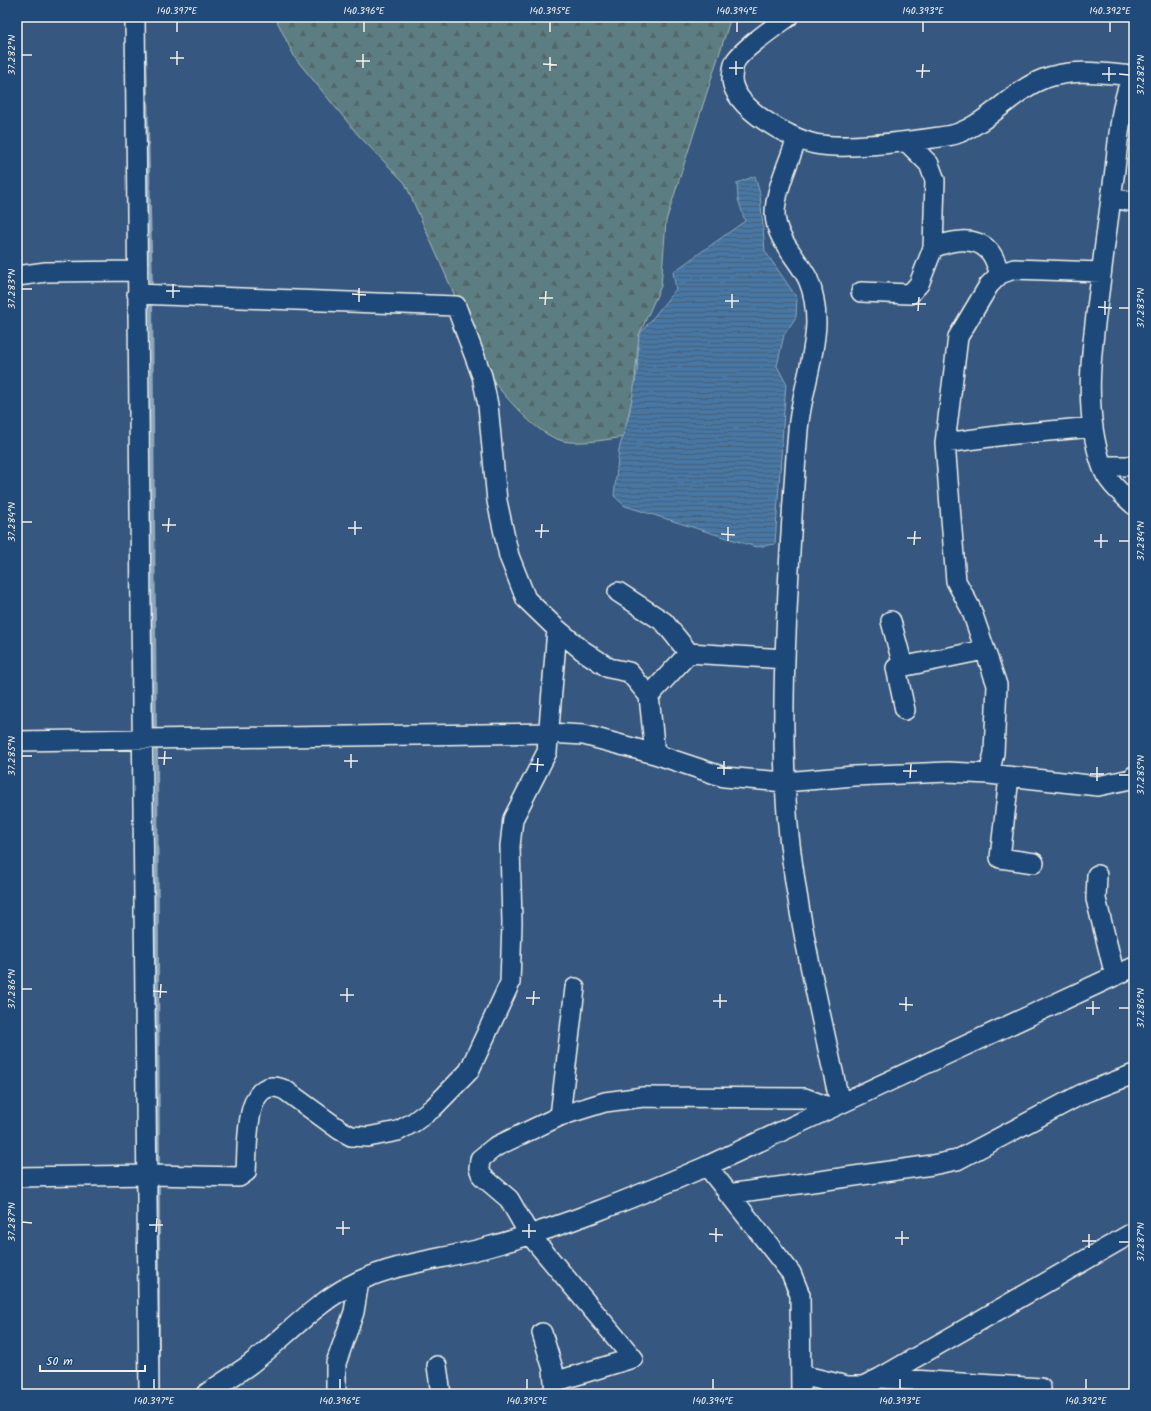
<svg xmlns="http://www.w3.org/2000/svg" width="1151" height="1411" viewBox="0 0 1151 1411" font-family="Kalam,sans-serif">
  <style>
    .forest { fill: url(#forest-firs); stroke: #a8b8b5 }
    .water { fill: url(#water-rules); stroke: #8ca8bf }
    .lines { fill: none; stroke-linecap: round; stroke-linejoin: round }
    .stream { stroke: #8ca8bf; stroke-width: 4 }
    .minor-casing { stroke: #f4f1e8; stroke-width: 22 }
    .minor { stroke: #1f4a7a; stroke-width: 19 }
    .ticks { fill: none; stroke: #f4f1e8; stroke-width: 1.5 }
    .neatline { fill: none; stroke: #f4f1e8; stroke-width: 1.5 }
    .ticks-label { font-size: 10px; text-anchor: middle; fill: #f4f1e8 }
  </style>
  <defs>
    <pattern id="forest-firs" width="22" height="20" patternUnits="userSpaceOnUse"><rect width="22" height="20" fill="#5c7e82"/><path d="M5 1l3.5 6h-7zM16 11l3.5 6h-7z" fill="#536667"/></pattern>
    <pattern id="water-rules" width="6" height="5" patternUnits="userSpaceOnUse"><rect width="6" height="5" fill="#4777a4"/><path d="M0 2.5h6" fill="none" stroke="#486075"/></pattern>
  </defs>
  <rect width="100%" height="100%" fill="#36577f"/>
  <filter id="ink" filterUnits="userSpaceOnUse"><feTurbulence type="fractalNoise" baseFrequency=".025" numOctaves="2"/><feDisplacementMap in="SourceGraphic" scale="8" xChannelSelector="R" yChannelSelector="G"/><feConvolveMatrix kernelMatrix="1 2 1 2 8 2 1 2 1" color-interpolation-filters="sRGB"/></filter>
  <g filter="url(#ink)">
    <path class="forest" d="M275,17H731L666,221L661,286L639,335L634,389L624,437C605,440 587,443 569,442C539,439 510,401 492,380L405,183L359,136L295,58Z"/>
    <path class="water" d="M755,176L760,194L765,251L797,298L796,317L784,335L777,366L786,383L775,544L756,547L625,506L614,496L619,449L629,415L637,372L639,335L676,289L673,272L745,221L738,199L737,183Z"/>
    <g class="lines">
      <path class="stream" d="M145,52L151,288
        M151,302L155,731
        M156,747L158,1170
        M158,1180V1394"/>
      <defs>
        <path id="minor" d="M135,17L149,1394
          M788,17C777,25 740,51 735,62C733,66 732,76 732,80C735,109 789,138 815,144C844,150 903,142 933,138C940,137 949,136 956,134C990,122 1012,91 1043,79C1073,68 1102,73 1133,76
          M1134,74C1120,97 1118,149 1114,177C1109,213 1104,249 1100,285C1092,344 1082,408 1102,466C1107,482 1121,493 1134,505
          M797,138C790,160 775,190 775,214C776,240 797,257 808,279C814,293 816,308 816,323C815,359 801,394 798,430C792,506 788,582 785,658C783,717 783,778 789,836C799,926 821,1015 840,1104
          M907,142L929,164L935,180L933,248
          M1111,198L1134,202
          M17,276L46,272L137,271
          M861,292L910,294L919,284L933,248C949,241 975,235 989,251C995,257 997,267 1000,274
          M137,294L456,306L482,376L488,405L497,501L509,556L526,599L557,629L582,650L609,668L629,672L649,696L655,754
          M945,443L958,337L989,285L1000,274L1014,269L1101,272
          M1102,466H1134
          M618,592L664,622L689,653
          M891,621L903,666
          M649,696L689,653L785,659
          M905,710L896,668L984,650
          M17,741L548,733L584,735L655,754L724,777L785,782L854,776L948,772L989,774L1098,786L1131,779L1134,776
          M989,774L994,753L997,685L971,609L956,581L945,443L1005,435L1093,427
          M1009,777L1000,858L1034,863
          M1097,875L1096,899L1115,976
          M560,1116L575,988
          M707,1166L791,1273L800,1295L801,1394
          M17,1177L152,1175L239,1177L246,1172C248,1147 243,1071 285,1090L340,1130L351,1136L368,1137L398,1131L414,1122L433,1108L469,1071L510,983L512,923L510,846L513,819L547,752L557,629
          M728,1194L932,1165L957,1160L1082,1094L1134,1074
          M542,1333L553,1369L555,1394
          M437,1366L441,1394
          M801,1375L847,1386H863L880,1378L1134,1232
          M880,1378L1041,1388
          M554,1382L633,1358L529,1234L509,1199L482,1176L479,1168L480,1159L495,1147L560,1116L605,1102L643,1097L805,1098L831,1108
          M206,1394C220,1384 235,1375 249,1365C286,1337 316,1301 359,1281C400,1262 445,1259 488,1247C563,1227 635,1197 707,1166L1134,967
          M336,1394V1363L354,1312L359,1281"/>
      </defs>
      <use href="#minor" class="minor-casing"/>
      <use href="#minor" class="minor"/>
    </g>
  </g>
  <path class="ticks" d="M177,32V22M364,32V22M550,32V22M737,32V22M923,32V22M1110,32V22M22,55H32M170,58H184M356,61H370M543,64L557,65M177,65V51M363,68V54M729,68H743M550,71V57M916,71H930M1102,74H1116M1119,74L1129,75M736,75V61M922,78L923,64M1109,81V67M22,289H32M166,291H180M352,294L366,295M173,298V284M539,298H553M725,301H739M359,302V288M912,304H926M545,305L546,291M1098,307L1112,308M732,308V294M1119,308H1129M918,311L919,297M1105,315V301M22,522H32M162,525H176M348,528H362M535,531H549M168,532L169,518M721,534L735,535M355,535V521M541,538L542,524M907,538H921M728,541V527M1094,541H1108M1119,541H1129M914,545L915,531M1101,548V534M22,756H32M158,758H172M344,761H358M530,764L544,765M164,765L165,751M351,768V754M717,768H731M903,771H917M537,772L538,758M1090,774H1104M724,775V761M1119,775H1129M910,778L911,764M1097,781V767M22,989H32M153,991L167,992M340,995H354M160,998L161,984M526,998H540M713,1001H727M347,1002V988M899,1004L913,1005M533,1005L534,991M720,1008V994M1086,1008H1100M1119,1008H1129M906,1011V997M1093,1015V1001M22,1222L32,1223M149,1225H163M336,1228H350M522,1231H536M156,1232L157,1218M709,1234L723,1235M343,1235V1221M529,1238V1224M895,1238H909M1082,1241H1096M716,1242V1228M1119,1242H1129M902,1245V1231M1089,1248V1234M154,1389V1379M340,1389V1379M527,1389V1379M713,1389V1379M900,1389V1379M1086,1389V1379"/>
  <rect width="1151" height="1411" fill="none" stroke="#1f4a7a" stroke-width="44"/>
  <path d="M40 1365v6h105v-6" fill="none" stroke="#f4f1e8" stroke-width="2"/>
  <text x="46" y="1365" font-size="12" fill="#f4f1e8" stroke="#1f4a7a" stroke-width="3" paint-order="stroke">50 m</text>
  <rect x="22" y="22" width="1107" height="1367" class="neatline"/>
  <g class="ticks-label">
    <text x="177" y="14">140.397°E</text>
    <text x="364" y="14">140.396°E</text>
    <text x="550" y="14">140.395°E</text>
    <text x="737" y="14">140.394°E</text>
    <text x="923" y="14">140.393°E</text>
    <text x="1110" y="14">140.392°E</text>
    <text transform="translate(11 55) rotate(-90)" y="4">37.282°N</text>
    <text transform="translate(1140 75) rotate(-90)" y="4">37.282°N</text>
    <text transform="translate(11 289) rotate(-90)" y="4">37.283°N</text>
    <text transform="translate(1140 308) rotate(-90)" y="4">37.283°N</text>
    <text transform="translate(11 522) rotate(-90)" y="4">37.284°N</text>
    <text transform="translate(1140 541) rotate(-90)" y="4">37.284°N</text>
    <text transform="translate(11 756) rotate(-90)" y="4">37.285°N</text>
    <text transform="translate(1140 775) rotate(-90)" y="4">37.285°N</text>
    <text transform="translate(11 989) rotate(-90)" y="4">37.286°N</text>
    <text transform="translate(1140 1008) rotate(-90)" y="4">37.286°N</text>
    <text transform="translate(11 1222) rotate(-90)" y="4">37.287°N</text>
    <text transform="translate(1140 1242) rotate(-90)" y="4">37.287°N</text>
    <text x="154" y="1404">140.397°E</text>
    <text x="340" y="1404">140.396°E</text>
    <text x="527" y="1404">140.395°E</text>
    <text x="713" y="1404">140.394°E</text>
    <text x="900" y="1404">140.393°E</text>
    <text x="1086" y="1404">140.392°E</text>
  </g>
</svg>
